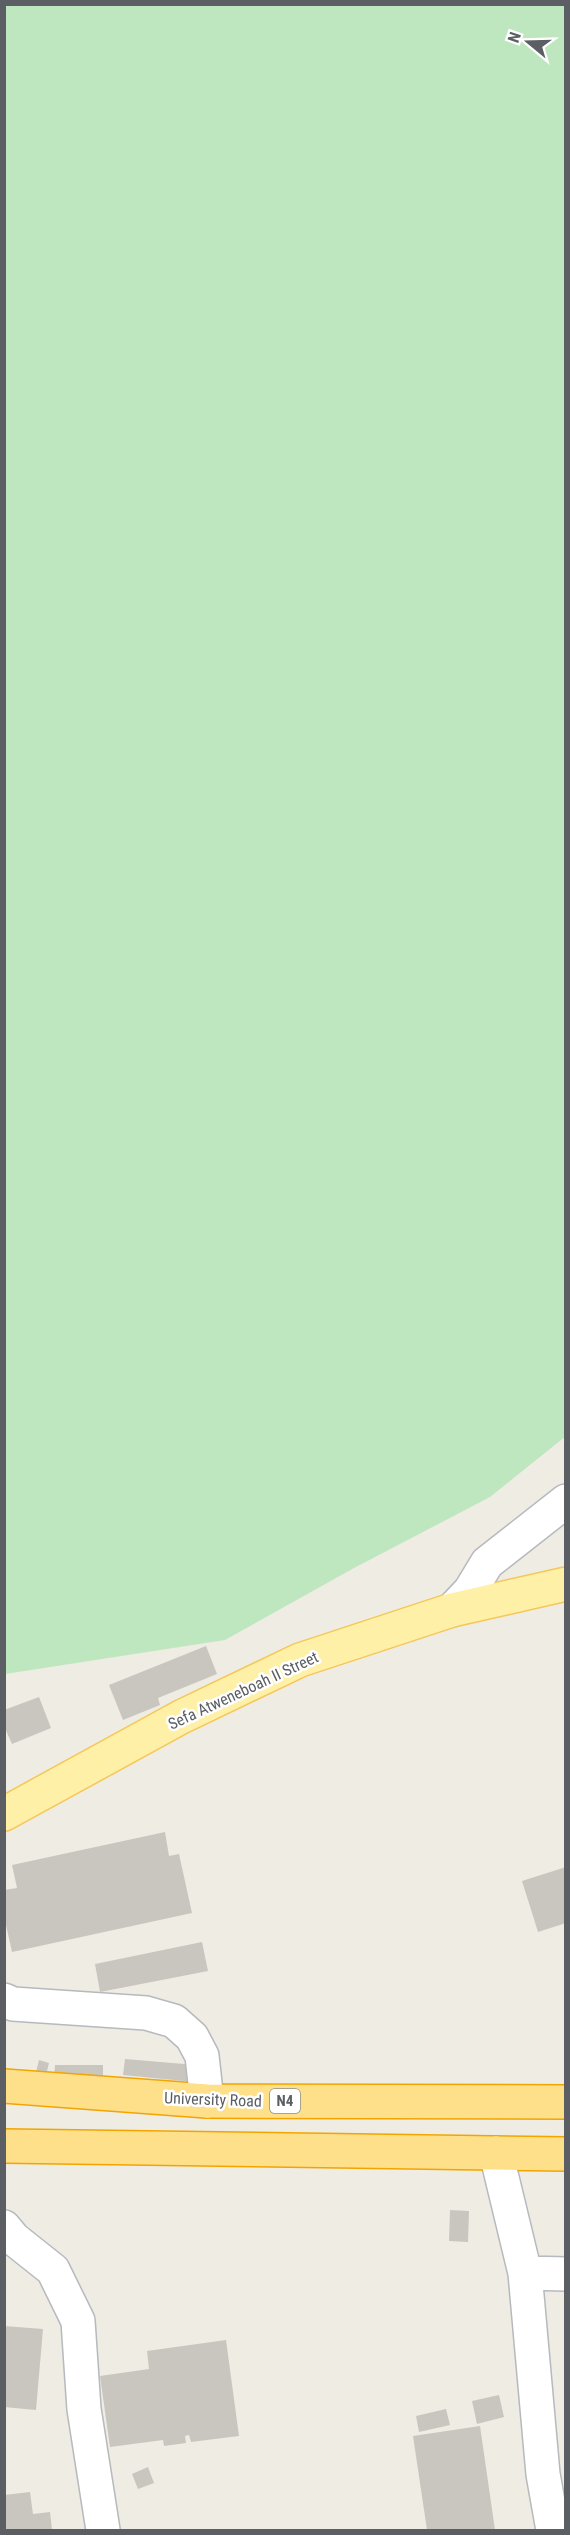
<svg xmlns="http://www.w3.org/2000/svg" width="570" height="2535" viewBox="0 0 570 2535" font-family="'Roboto Condensed',sans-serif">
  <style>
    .green { fill: #bfe7bf }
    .building { fill: #c9c6c0 }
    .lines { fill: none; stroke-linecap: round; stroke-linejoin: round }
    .minor-casing { stroke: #b6b9be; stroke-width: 36 }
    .major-casing { stroke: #f5c756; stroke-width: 36 }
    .highway-casing { stroke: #f2a500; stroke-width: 36 }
    .minor { stroke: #fff; stroke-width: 33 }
    .major { stroke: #fff0a8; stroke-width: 33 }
    .highway { stroke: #ffe08a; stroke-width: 33 }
    .labels { text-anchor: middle; stroke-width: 5; stroke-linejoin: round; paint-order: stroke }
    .shield { fill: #fff; stroke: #8c8f92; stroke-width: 1.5 }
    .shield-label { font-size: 15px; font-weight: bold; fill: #5b5f64 }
    .street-label { font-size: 16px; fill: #5b5f64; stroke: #fff }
  </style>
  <rect width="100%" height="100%" fill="#eeece3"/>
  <path class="green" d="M5,4L565,5L566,1436L490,1497L354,1568L225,1640L5,1674Z"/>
  <path class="building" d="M206,1646L217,1674L158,1698L160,1705L123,1720L109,1685Z
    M39,1697L51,1728L12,1744L4,1726V1710Z
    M165,1832L169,1856L179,1854L192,1913L12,1952L4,1916V1890L17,1888L12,1865Z
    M566,1867V1923L538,1932L522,1881Z
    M202,1942L208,1971L100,1992L95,1964Z
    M125,2059L196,2065L194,2082L123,2075Z
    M39,2060L49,2063L46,2075L36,2072Z
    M55,2065H103V2080L54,2079Z
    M450,2210L469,2211L468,2242L449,2241Z
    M4,2326L43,2329L36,2410L4,2407Z
    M226,2340L239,2436L191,2442L189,2435L185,2436L186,2443L164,2446L163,2440L110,2447L100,2376L149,2369L147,2351Z
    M499,2395L504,2417L477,2424L472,2401Z
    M446,2409L450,2425L419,2432L416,2416Z
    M480,2426L495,2530H427L413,2436Z
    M148,2467L154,2483L138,2489L132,2474Z
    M30,2492L33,2514L50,2512L52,2530H4V2495Z"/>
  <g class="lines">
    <defs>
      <path id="minor" d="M452,1610L470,1591L487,1563L566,1501
        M4,2000L13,2004L146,2013L174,2021L192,2037L202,2056L207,2101
        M496,2153L525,2273L543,2474L553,2530
        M4,2227L14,2239L53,2270L78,2321L84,2409L103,2530
        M525,2273L566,2274"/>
      <path id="major" d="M4,1814L181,1717L300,1660L452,1610L566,1584"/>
      <path id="highway" d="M4,2086L207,2101L566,2102
        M4,2146L566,2154"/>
    </defs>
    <use href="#minor" class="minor-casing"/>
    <use href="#major" class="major-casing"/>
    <use href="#highway" class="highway-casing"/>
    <use href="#minor" class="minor"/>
    <use href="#major" class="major"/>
    <use href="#highway" class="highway"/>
  </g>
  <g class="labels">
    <rect class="shield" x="270" y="2089" width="30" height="24" rx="4.5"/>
    <g class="shield-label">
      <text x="285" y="2106">N4</text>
    </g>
    <g class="street-label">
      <text transform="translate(243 1690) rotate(-25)" y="6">Sefa Atweneboah II Street</text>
      <text transform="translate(213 2099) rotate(2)" y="6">University Road</text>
    </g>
  </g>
  <rect width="570" height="2535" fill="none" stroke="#5b5f64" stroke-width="12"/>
  <g transform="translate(528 42) rotate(289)" stroke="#ffffff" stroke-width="4.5" paint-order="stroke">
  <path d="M0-4.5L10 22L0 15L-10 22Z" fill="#5b5f64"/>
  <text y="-9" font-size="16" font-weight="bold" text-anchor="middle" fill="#5b5f64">N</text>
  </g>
</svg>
